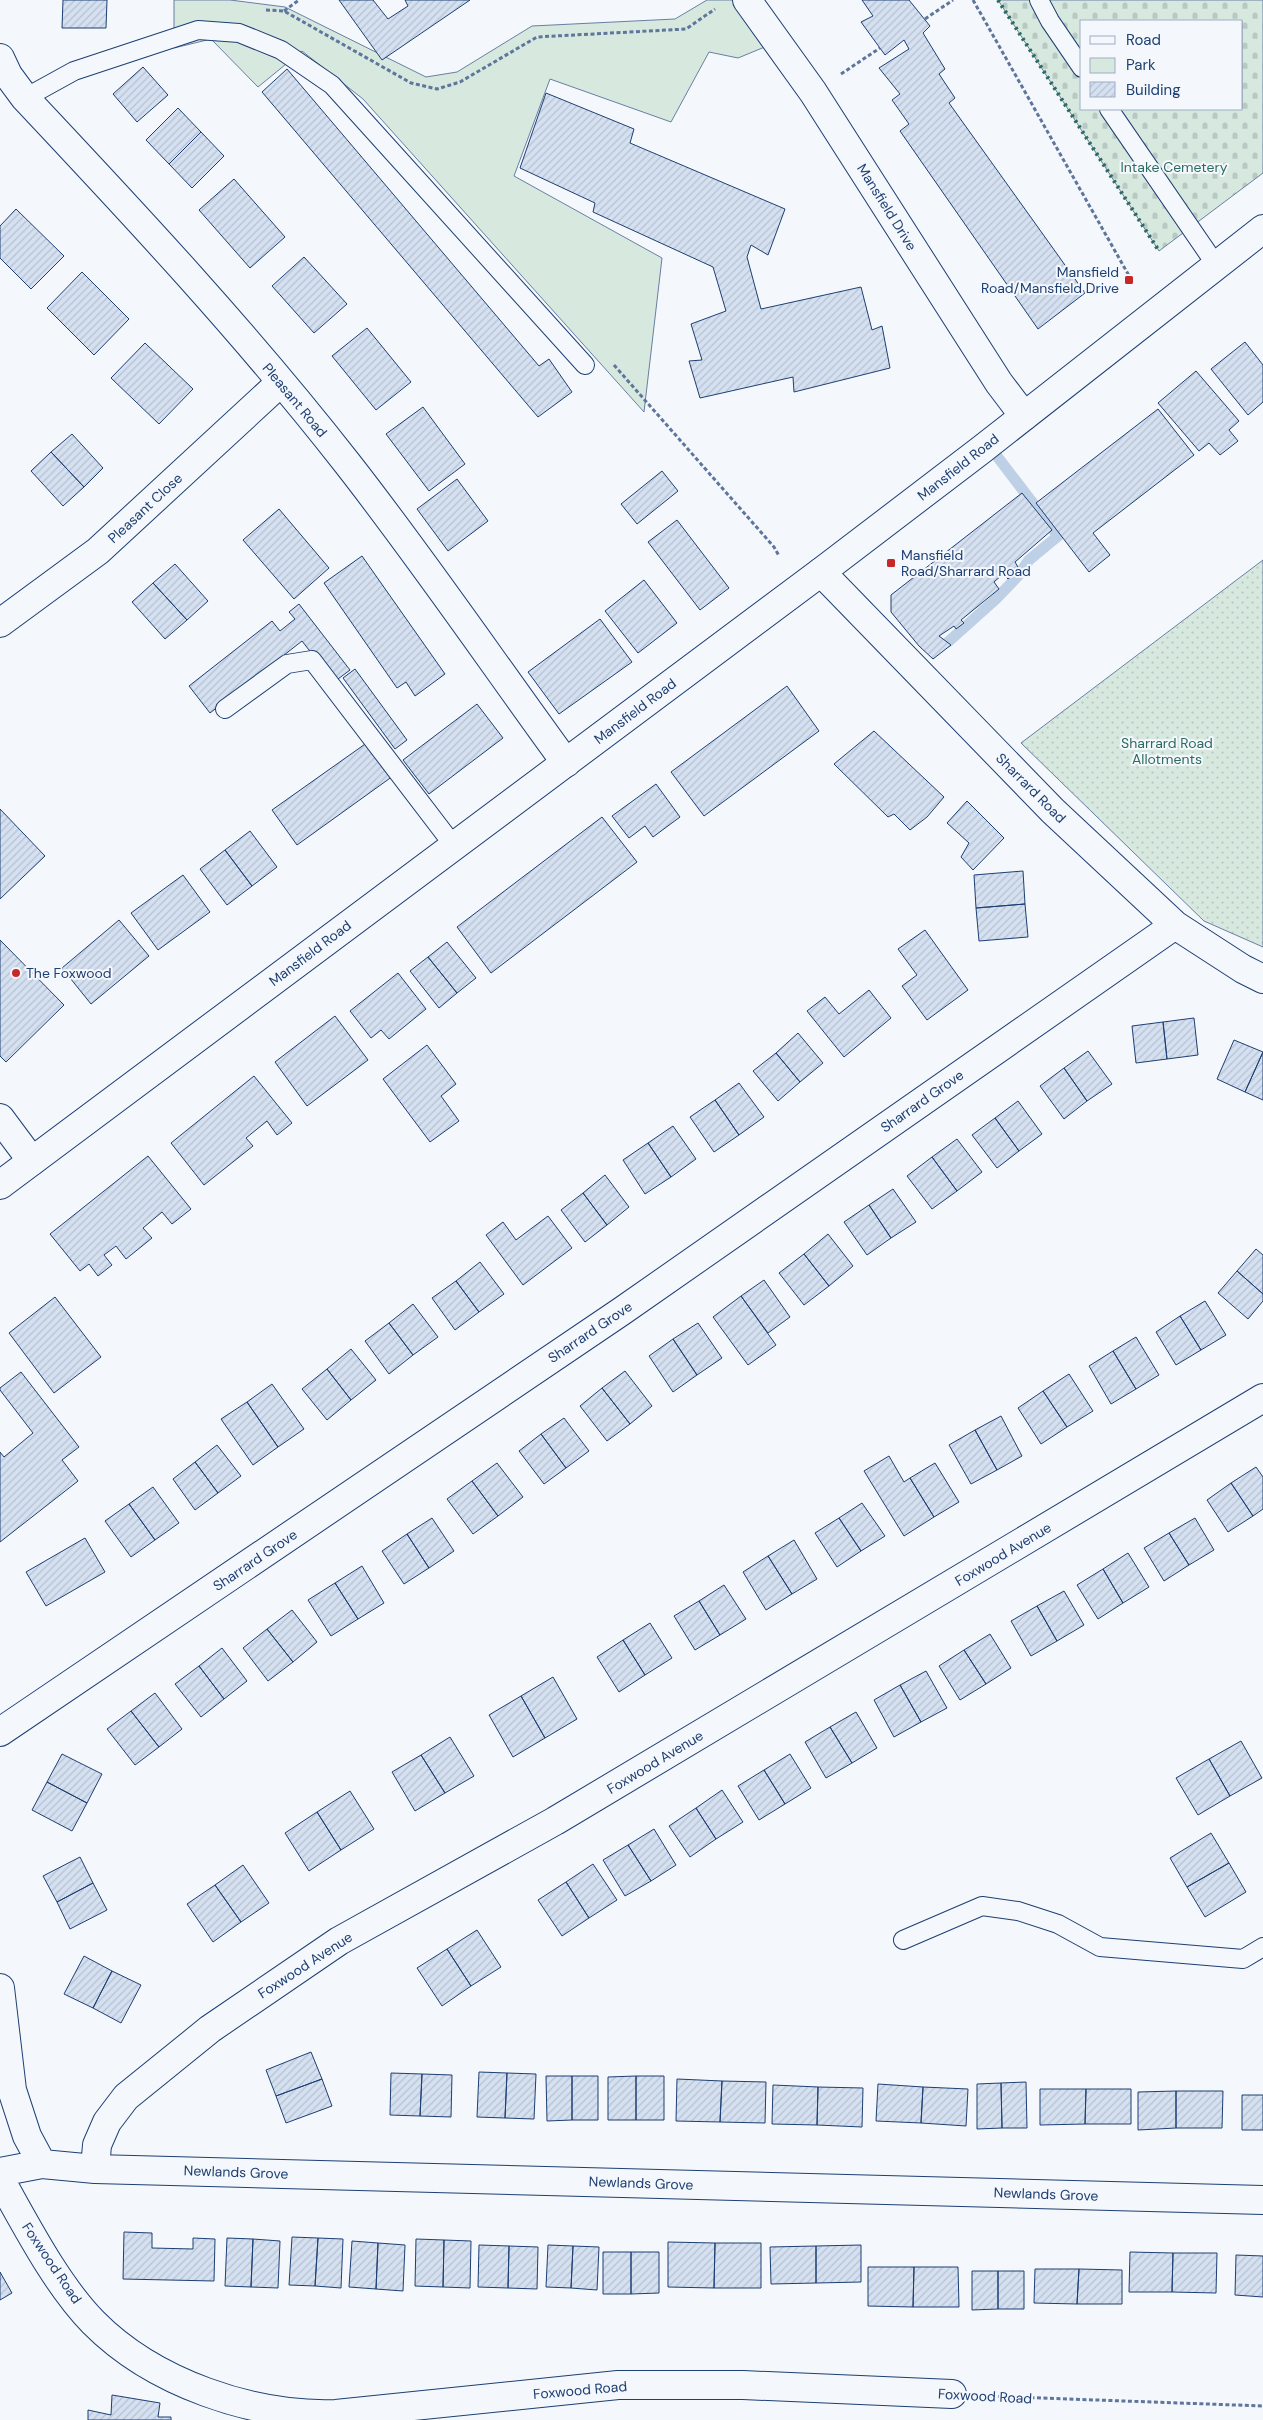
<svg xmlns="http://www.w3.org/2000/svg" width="1263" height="2420" viewBox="0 0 1263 2420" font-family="'DM Sans',sans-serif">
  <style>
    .green { fill: #d7e8df; stroke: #687fa3 }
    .cemetery { fill: url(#cemetery-stones); stroke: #687fa3; fill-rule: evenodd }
    .garden { fill: url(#garden-dots); stroke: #687fa3 }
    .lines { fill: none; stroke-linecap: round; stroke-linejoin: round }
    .stream { stroke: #bed0e5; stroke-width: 11 }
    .building { fill: url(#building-hatch); stroke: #1d3f73 }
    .service-casing { stroke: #1d3f73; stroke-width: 20 }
    .minor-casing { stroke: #1d3f73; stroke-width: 30 }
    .primary-casing { stroke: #1d3f73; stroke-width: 30 }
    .path { stroke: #5e769c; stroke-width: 3; stroke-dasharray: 4 2.5; stroke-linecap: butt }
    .service { stroke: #f4f7fb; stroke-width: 18 }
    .minor { stroke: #f4f7fb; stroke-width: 28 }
    .primary { stroke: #f4f7fb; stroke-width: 28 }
    .hedge { stroke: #2c6c60; stroke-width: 4; stroke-dasharray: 2.5 4; stroke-linecap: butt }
    .poi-dot { fill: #c62828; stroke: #f4f7fb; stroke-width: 2 }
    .labels { text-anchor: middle; stroke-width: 4; stroke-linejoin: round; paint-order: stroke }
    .park-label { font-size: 14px; fill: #2c6c60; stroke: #f4f7fb }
    .street-label { font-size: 14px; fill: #1d3f73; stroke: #f4f7fb }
    .poi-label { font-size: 14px; fill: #1d3f73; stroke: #f4f7fb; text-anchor: start }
  </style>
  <defs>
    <pattern id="cemetery-stones" width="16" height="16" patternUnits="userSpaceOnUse" patternTransform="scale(1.25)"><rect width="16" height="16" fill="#d7e8df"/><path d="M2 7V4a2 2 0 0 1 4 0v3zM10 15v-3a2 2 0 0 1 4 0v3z" fill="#b8c8c3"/></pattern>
    <pattern id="garden-dots" width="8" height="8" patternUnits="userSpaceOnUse" patternTransform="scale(1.25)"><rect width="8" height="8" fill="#d7e8df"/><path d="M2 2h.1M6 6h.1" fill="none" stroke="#b8c8c3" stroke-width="1.8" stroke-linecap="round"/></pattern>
    <pattern id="building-hatch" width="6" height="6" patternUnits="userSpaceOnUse" patternTransform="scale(1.25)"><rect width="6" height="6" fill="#d5e0f0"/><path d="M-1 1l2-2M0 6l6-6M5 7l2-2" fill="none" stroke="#b6c1d1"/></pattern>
  </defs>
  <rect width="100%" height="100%" fill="#f4f7fb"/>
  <path class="green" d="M174,0H230L285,7L426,77L457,72L532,26L675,19L707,0H743L772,44L738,58L709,52L671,122L550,79L514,176L662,258L644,412L363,99L302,51L258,87L211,39L174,48Z"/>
  <path class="cemetery" d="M998,0H1263V173L1159,251ZM1082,21H1242V109H1082Z"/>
  <path class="garden" d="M1263,560V947L1204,921L1021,743Z"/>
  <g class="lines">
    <path class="stream" d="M948,642L996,599L1017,577L1029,560L1058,536L993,451"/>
  </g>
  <path class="building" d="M63,0H107L106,28H62Z
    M339,0H373L388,19L408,6L405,0H470L382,60Z
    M862,0H909L930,26L923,33L945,69L939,74L955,98L949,103L1085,293L1038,329L900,131L909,124L892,100L900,94L879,68L909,49L904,40L885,55L861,22L873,16Z
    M143,67L168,95L137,122L113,94Z
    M287,69L539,366L549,359L572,392L538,417L262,92Z
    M546,93L634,129L630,143L785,209L768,255L751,245L747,257L761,309L861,287L872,330L882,326L890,368L794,392L793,377L700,398L689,361L702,360L691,324L726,311L713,267L593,212L595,203L520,168Z
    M178,108L201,132L169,164L146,140Z
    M201,132L224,156L192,188L169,164Z
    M234,179L285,237L250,268L199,210Z
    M16,209L64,256L31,289L0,258V226Z
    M304,257L347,304L314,333L272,286Z
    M82,272L129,319L94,355L47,308Z
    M367,328L411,382L376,410L332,356Z
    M1245,342L1263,365V402L1248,415L1211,369Z
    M145,343L193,389L159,424L111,378Z
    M1196,371L1239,421L1229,430L1238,441L1220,455L1209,443L1199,451L1158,403Z
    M423,407L465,464L429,491L386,434Z
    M1158,409L1194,455L1093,533L1110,555L1089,572L1036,503Z
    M72,434L103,468L84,487L51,452Z
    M51,452L84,487L63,506L31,471Z
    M662,471L678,491L637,524L621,504Z
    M457,479L488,521L448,551L417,509Z
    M1022,493L1052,530L1015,562L1019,569L1008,579L1003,574L994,582L999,589L961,620L964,623L956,629L954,626L939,636L951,645L933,659L919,646L891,612V595Z
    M279,509L329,568L294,599L243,540Z
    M677,520L729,588L700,610L648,542Z
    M362,556L445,674L415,696L406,682L397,688L324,583Z
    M175,564L208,601L187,620L153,583Z
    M644,580L677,623L638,653L605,611Z
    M153,583L187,620L165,639L132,602Z
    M299,604L350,670L334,682L302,641L210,713L189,686L272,621L280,631L295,619L289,612Z
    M600,619L632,662L559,714L528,672Z
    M355,669L407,740L395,749L343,678Z
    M787,686L819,731L704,816L671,772Z
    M477,704L503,738L429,794L403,760Z
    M874,731L944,797L927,817L910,830L894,814L888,817L834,764Z
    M368,742L393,776L297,845L272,810Z
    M656,784L680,817L653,837L645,826L629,838L612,816Z
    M967,801L1004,838L973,870L961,857L969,843L947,823Z
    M0,809L45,856L0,899Z
    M602,817L637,862L491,973L457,927Z
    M250,831L277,867L252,886L225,850Z
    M225,850L252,886L227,905L200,869Z
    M1023,871L1025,904L976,908L974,875Z
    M183,875L210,912L158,950L131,913Z
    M1025,904L1028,937L979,941L976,908Z
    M119,920L149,956L91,1004L62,968Z
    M925,930L968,990L927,1020L902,986L917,975L898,949Z
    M0,940L64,1005L6,1062L0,1056Z
    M447,942L476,978L457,993L428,957Z
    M428,957L457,993L439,1008L410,971Z
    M398,973L426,1009L389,1039L381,1030L371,1038L350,1011Z
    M869,990L891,1018L844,1057L807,1011L825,997L839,1014Z
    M335,1016L368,1060L307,1106L275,1062Z
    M1194,1018L1198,1055L1167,1059L1163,1022Z
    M1163,1022L1167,1059L1136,1063L1132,1026Z
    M798,1033L823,1063L800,1082L776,1053Z
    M1234,1040L1263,1052L1245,1092L1217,1079Z
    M427,1045L456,1084L441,1096L459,1121L430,1142L383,1079Z
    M1088,1051L1112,1084L1087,1101L1064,1068Z
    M1263,1052V1100L1245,1092Z
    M776,1053L800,1082L778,1101L753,1071Z
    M1064,1068L1087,1101L1064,1119L1040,1086Z
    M254,1076L292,1123L277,1135L267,1121L246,1138L253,1146L204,1185L171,1143Z
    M739,1083L764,1117L739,1135L715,1100Z
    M715,1100L739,1135L714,1152L690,1117Z
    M1018,1101L1042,1134L1019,1151L995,1118Z
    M995,1118L1019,1151L997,1168L972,1135Z
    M673,1126L696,1159L671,1177L648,1143Z
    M957,1139L982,1172L957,1191L932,1157Z
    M648,1143L671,1177L645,1194L623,1160Z
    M148,1156L191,1209L172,1224L162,1212L143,1228L152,1238L126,1259L116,1246L104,1255L112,1265L98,1276L89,1264L80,1271L50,1234Z
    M932,1157L957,1191L932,1209L907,1176Z
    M605,1175L629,1207L607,1225L583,1193Z
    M893,1189L916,1222L891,1238L869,1205Z
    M583,1193L607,1225L585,1242L561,1210Z
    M869,1205L891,1238L867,1255L844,1222Z
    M548,1216L572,1248L523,1285L486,1235L503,1222L516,1240Z
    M828,1234L853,1266L829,1286L804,1254Z
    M1256,1249L1263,1255V1294L1237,1271Z
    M804,1254L829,1286L804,1305L779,1273Z
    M480,1262L504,1294L479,1312L456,1281Z
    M1237,1271L1263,1294V1301L1248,1319L1218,1293Z
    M764,1280L790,1317L768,1333L741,1296Z
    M456,1281L479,1312L455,1330L432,1298Z
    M741,1296L776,1345L748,1365L713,1317Z
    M55,1297L101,1357L54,1393L9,1333Z
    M1205,1301L1226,1335L1201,1350L1180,1316Z
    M413,1304L438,1337L413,1355L389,1323Z
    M1180,1316L1201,1350L1176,1365L1156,1332Z
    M389,1323L413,1355L389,1374L365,1341Z
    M698,1323L722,1358L697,1375L673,1339Z
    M1136,1337L1159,1375L1136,1389L1113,1351Z
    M673,1339L697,1375L673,1392L649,1356Z
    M351,1349L376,1380L351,1400L327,1369Z
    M1113,1351L1136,1389L1111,1404L1089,1366Z
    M327,1369L351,1400L327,1420L302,1389Z
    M625,1371L652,1406L630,1424L602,1388Z
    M21,1372L79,1447L62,1460L78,1481L0,1542V1452L4,1457L33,1433L0,1390V1388Z
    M1069,1374L1093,1411L1067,1427L1043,1391Z
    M272,1384L304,1429L278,1447L247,1402Z
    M602,1388L630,1424L607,1441L580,1406Z
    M1043,1391L1067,1427L1041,1444L1018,1408Z
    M247,1402L278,1447L253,1465L221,1419Z
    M1001,1416L1022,1456L997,1470L975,1430Z
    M564,1418L589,1451L566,1468L541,1434Z
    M975,1430L997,1470L971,1484L949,1445Z
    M541,1434L566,1468L544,1484L519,1451Z
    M217,1445L241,1476L218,1493L195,1462Z
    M889,1456L904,1482L910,1478L934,1517L904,1536L864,1471Z
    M195,1462L218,1493L195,1510L173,1479Z
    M497,1463L523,1497L498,1516L472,1481Z
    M935,1463L959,1502L934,1517L910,1478Z
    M1256,1467L1263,1477V1509L1253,1516L1231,1483Z
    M472,1481L498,1516L473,1534L447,1499Z
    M1231,1483L1253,1516L1228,1532L1207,1500Z
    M153,1487L179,1523L155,1540L129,1504Z
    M862,1503L885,1536L861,1551L839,1518Z
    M129,1504L155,1540L131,1557L105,1521Z
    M432,1518L454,1551L429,1568L407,1534Z
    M839,1518L861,1551L837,1567L815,1533Z
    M1195,1518L1214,1550L1189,1565L1169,1533Z
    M1169,1533L1189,1565L1164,1581L1144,1548Z
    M407,1534L429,1568L404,1584L382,1551Z
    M85,1538L105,1572L46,1606L26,1572Z
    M794,1540L817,1579L792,1594L768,1556Z
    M1128,1553L1149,1587L1123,1603L1103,1569Z
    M768,1556L792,1594L766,1610L743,1572Z
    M362,1566L384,1603L358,1619L335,1583Z
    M1103,1569L1123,1603L1098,1619L1077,1585Z
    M335,1583L358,1619L331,1636L308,1600Z
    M724,1585L746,1619L720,1635L699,1601Z
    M1064,1591L1084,1625L1057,1641L1037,1606Z
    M699,1601L720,1635L695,1650L674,1616Z
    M1037,1606L1057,1641L1031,1656L1011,1621Z
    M292,1610L317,1642L293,1662L267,1629Z
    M650,1623L672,1658L645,1675L623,1640Z
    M267,1629L293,1662L268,1681L243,1648Z
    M990,1634L1011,1668L986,1684L964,1650Z
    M623,1640L645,1675L619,1692L597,1657Z
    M222,1648L247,1681L224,1699L199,1666Z
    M964,1650L986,1684L960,1700L939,1666Z
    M199,1666L224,1699L201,1717L175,1684Z
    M926,1671L947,1708L921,1722L900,1685Z
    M553,1677L577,1719L545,1738L521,1696Z
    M900,1685L921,1722L894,1737L874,1700Z
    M155,1693L182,1729L159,1747L131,1711Z
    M521,1696L545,1738L513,1757L489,1715Z
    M131,1711L159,1747L135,1765L107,1729Z
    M856,1712L877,1748L852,1763L830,1727Z
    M830,1727L852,1763L826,1778L805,1742Z
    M450,1737L474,1776L445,1793L421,1755Z
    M1241,1741L1262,1778L1230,1796L1209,1759Z
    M62,1754L102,1774L87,1803L47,1782Z
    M790,1754L811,1788L785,1804L764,1770Z
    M421,1755L445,1793L415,1811L392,1772Z
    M1209,1759L1230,1796L1198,1815L1176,1778Z
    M764,1770L785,1804L759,1820L738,1786Z
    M47,1782L87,1803L72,1831L32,1810Z
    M722,1790L743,1822L716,1839L696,1808Z
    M350,1791L374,1829L341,1850L317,1812Z
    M696,1808L716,1839L690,1857L669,1826Z
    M317,1812L341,1850L309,1871L285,1833Z
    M654,1829L676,1865L651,1881L628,1845Z
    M1211,1833L1229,1863L1187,1887L1170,1858Z
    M628,1845L651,1881L625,1896L603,1860Z
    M80,1857L93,1883L57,1902L43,1876Z
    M1229,1863L1246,1892L1205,1917L1187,1887Z
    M593,1864L617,1900L589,1918L566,1882Z
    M243,1865L269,1903L241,1922L215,1885Z
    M566,1882L589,1918L562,1936L538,1900Z
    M93,1883L107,1910L70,1929L57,1902Z
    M215,1885L241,1922L213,1942L187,1904Z
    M477,1930L501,1967L471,1986L447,1949Z
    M447,1949L471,1986L442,2006L417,1968Z
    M84,1956L112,1971L93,2008L64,1994Z
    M112,1971L141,1985L121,2023L93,2008Z
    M311,2052L322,2079L276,2096L266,2070Z
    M479,2072L507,2073L505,2118L477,2117Z
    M391,2073L422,2074L420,2116L390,2115Z
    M507,2073L536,2074L534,2119L505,2118Z
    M422,2074L452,2075L451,2117L420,2116Z
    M546,2076H572V2120L547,2121Z
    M572,2076H598V2120H572Z
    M636,2076H664V2120H636Z
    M636,2076V2120H608V2077Z
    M322,2079L332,2106L286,2123L276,2096Z
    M677,2079L722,2081L720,2122L676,2121Z
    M722,2081L766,2082L765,2123L720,2122Z
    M1026,2082L1027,2128H1002L1001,2083Z
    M1001,2083L1002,2128L977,2129V2084Z
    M878,2084L923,2087L921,2123L876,2121Z
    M773,2085L818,2087L817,2125L772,2124Z
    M818,2087L863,2088L862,2127L817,2125Z
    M923,2087L968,2089L966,2126L921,2123Z
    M1040,2089H1086L1085,2124L1040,2125Z
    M1086,2089H1131V2124H1085Z
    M1176,2091H1223L1222,2128H1176Z
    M1176,2091V2128L1138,2130V2092Z
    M1242,2095H1263V2130H1242Z
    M124,2232L152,2233V2248L193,2249V2238L215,2239L214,2281L123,2279Z
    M292,2237L318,2238L315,2286L289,2285Z
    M227,2238L253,2239L251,2287L225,2286Z
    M318,2238L343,2239L341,2288L315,2286Z
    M253,2239L280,2241L278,2288L251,2287Z
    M416,2239L444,2240L443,2287L415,2286Z
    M444,2240L471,2241L470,2288L443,2287Z
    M352,2241L378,2243L376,2289L349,2287Z
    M668,2242L715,2243L714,2288L668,2287Z
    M378,2243L405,2245L403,2291L376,2289Z
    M715,2243H761V2288H714Z
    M479,2245L509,2246L508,2288L478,2287Z
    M548,2245L573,2246L571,2288L546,2287Z
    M861,2245V2282L816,2283V2246Z
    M509,2246L538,2247L537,2289L508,2288Z
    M573,2246L599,2247L597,2290L571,2288Z
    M816,2246V2283L771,2284L770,2247Z
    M603,2252H631V2294H603Z
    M631,2252H659V2293L631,2294Z
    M1130,2252L1173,2253L1172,2292H1129Z
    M1173,2253H1217L1216,2293L1172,2292Z
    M1236,2255L1263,2256V2297L1235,2295Z
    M868,2267H914L913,2307L868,2306Z
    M914,2267H958L959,2307H913Z
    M1035,2269H1079L1077,2304L1034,2303Z
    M1079,2269L1122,2270V2304H1077Z
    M972,2271H998V2309L972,2310Z
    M998,2271H1024V2309H998Z
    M0,2272L12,2293L0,2300Z
    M112,2395L160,2403L158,2417H171V2420H88V2410L111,2415Z"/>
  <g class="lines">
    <defs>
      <path id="service" d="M1039,0L1050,21L1082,68
        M25,98L74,71L198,30L239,33L281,50L332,85L585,365
        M1109,109L1216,265
        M225,709L287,664L312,660L454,846
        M903,1940L982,1906L1018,1911L1058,1924L1100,1947L1243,1959L1263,1947"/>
      <path id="minor" d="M747,0L813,92L999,383L1024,416
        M0,58L8,75L25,98C136,216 247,335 347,463C423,560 493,663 566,763
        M821,572L1053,811L1175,925L1243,969L1263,979
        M0,623L98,551L281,382
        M0,1118L32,1161
        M0,1732L622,1311L1175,925
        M0,1988L12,2090L27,2136L42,2164
        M95,2169L97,2145L107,2122L126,2097L210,2029L339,1941L555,1821L1263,1398
        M0,2172L42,2164L95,2169L1263,2200
        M0,2179C26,2225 56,2284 93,2322C153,2383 253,2417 336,2414L618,2385H743L952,2394"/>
      <path id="primary" d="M0,1185L821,572L981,450L1263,229"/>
    </defs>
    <use href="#service" class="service-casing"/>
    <use href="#minor" class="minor-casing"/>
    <use href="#primary" class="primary-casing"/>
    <path class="path" d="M973,0L1132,281
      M266,10L284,11L411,83L437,89L460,82L537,37L686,29L715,9
      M284,11L299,0
      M925,19L953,0
      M841,74L880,48
      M614,365L774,547L779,556
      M985,2396L1263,2406"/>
    <use href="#service" class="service"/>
    <use href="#minor" class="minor"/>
    <use href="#primary" class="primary"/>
    <path class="hedge" d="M998,0L1159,251"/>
  </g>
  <g class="poi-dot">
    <rect x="1124" y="275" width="10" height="10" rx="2.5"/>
    <rect x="886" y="558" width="10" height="10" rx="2.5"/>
    <circle cx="16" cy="973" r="5"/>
  </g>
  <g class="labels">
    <g class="park-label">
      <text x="1174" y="172">Intake Cemetery</text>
      <text x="1167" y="748">Sharrard Road<tspan x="1167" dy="16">Allotments</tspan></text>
    </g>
    <g class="street-label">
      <text transform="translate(887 207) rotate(58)" y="5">Mansfield Drive</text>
      <text transform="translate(295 400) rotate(50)" y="5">Pleasant Road</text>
      <text transform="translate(958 467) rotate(-38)" y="5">Mansfield Road</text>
      <text transform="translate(145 508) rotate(-43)" y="5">Pleasant Close</text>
      <text transform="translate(635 711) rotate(-37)" y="5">Mansfield Road</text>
      <text transform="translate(1031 788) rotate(45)" y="5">Sharrard Road</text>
      <text transform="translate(310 953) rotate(-37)" y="5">Mansfield Road</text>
      <text transform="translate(922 1101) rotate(-35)" y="5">Sharrard Grove</text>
      <text transform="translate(590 1332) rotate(-34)" y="5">Sharrard Grove</text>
      <text transform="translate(1003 1554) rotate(-31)" y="5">Foxwood Avenue</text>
      <text transform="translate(255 1560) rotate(-34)" y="5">Sharrard Grove</text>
      <text transform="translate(655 1762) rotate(-31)" y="5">Foxwood Avenue</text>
      <text transform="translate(305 1965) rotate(-33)" y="5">Foxwood Avenue</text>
      <text transform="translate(236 2172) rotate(2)" y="5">Newlands Grove</text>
      <text transform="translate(641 2183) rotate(2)" y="5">Newlands Grove</text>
      <text transform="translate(1046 2194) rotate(2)" y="5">Newlands Grove</text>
      <text transform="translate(52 2263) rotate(56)" y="5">Foxwood Road</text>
      <text transform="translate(580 2390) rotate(-5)" y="5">Foxwood Road</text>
      <text transform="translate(985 2396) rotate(3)" y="5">Foxwood Road</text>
    </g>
    <g class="poi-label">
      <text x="1119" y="277" text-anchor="end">Mansfield<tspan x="1119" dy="16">Road/Mansfield Drive</tspan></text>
      <text x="901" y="560">Mansfield<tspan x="901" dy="16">Road/Sharrard Road</tspan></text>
      <text x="26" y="978">The Foxwood</text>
    </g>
  </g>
  <rect x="1080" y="20" width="162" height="90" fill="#f4f7fb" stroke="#9eadc5"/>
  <rect x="1090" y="36" width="25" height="8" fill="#f4f7fb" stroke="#9eadc5"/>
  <text x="1126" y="45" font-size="15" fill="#1d3f73">Road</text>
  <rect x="1090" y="58" width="25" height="15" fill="#d7e8df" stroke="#9eadc5"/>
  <text x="1126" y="70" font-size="15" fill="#1d3f73">Park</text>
  <rect x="1090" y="82" width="25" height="15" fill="url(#building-hatch)" stroke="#9eadc5"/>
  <text x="1126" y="95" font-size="15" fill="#1d3f73">Building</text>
</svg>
